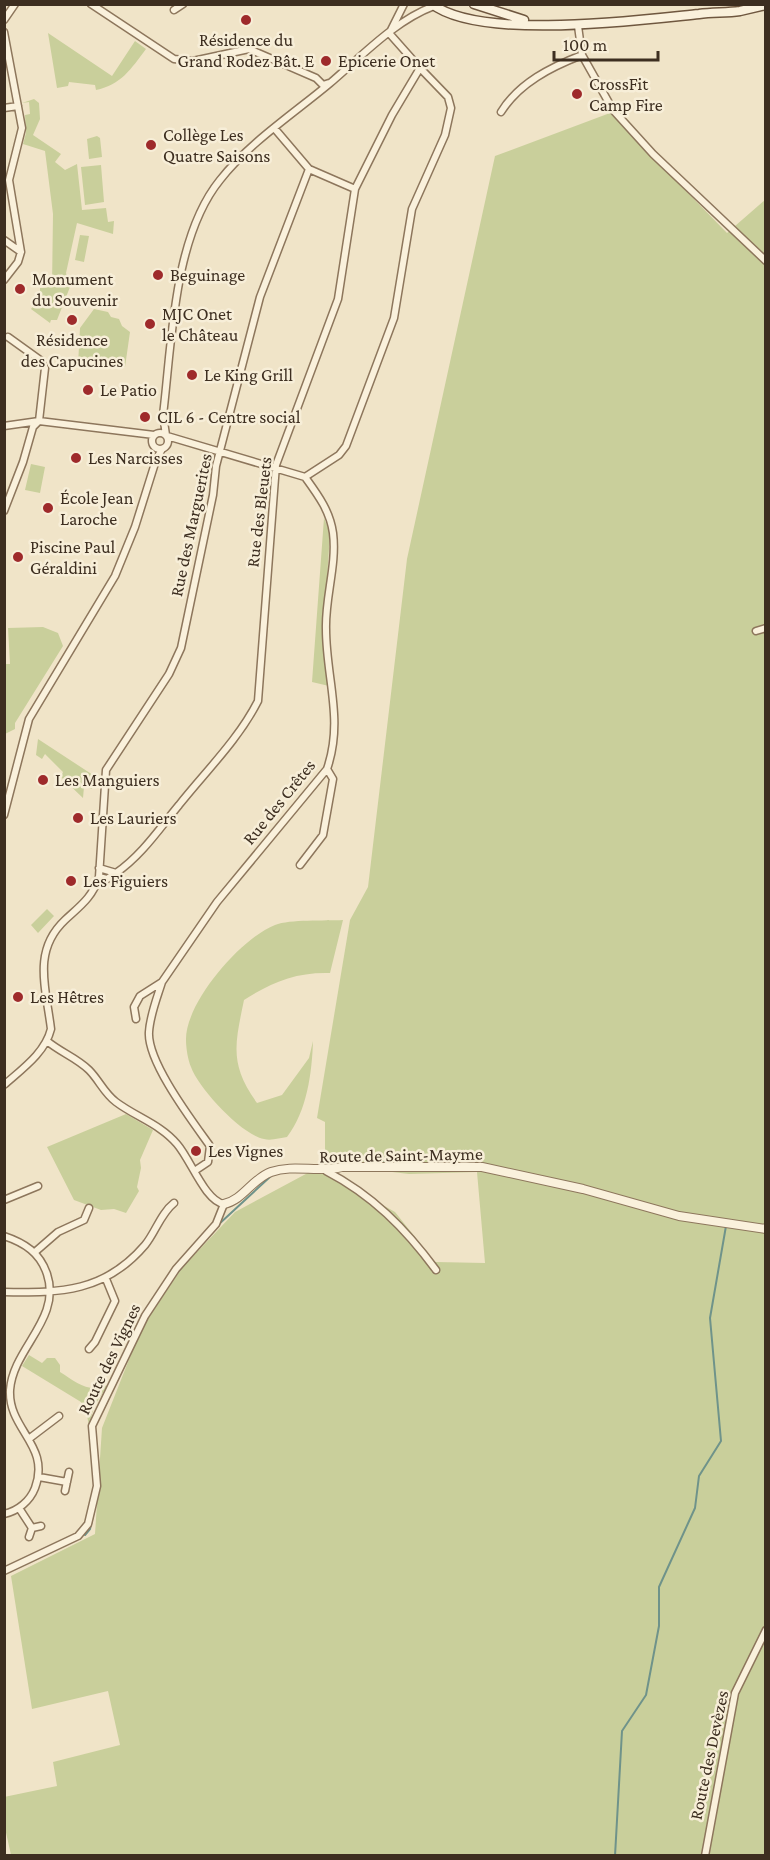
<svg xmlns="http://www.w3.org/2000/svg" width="770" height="1860" viewBox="0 0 770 1860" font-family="'Crimson Pro',serif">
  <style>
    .green { fill: #c9cf9b }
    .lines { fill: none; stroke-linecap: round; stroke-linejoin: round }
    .stream { stroke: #6f938a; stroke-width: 2 }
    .minor-casing { stroke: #8d765c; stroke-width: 9 }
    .tertiary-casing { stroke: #8d765c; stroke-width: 10 }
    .secondary-casing { stroke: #6f573f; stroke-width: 11 }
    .minor { stroke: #faf1dc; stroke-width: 6 }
    .tertiary { stroke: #faf1dc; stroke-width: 8 }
    .secondary { stroke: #faf1dc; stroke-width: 8 }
    .poi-dot { fill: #9e2a2b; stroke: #f7eed8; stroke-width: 2 }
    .labels { text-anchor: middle; stroke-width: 5; stroke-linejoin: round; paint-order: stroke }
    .poi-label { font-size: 18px; fill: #3d2e20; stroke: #f7eed8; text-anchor: start }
    .street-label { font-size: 18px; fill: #3d2e20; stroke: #f7eed8 }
  </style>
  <rect width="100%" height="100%" fill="#f0e4c8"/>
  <path class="green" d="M48,33L112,76L135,41L146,49C131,69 121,85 96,90L95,85L69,82L68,86L57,88Z
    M34,99L39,103L40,119L33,135L61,154L55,162L65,170L77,164L82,210L106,208L108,222L114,221L113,234L77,223L66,273L70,287L57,320H51L50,323L31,309L40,297V288L52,287L53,214L45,151L23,144L26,133L25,115L30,114L29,102L22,103Z
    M610,113L727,233L765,200V1855H11L5,1828L4,1797L57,1786L53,1762L120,1745L108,1691L32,1709L11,1576L95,1534L102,1428L141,1329L182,1268L235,1212L317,1168L395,1212L435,1262L485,1263L477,1172L409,1174L325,1164V1122L317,1118L350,920L368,887L407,559L495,156Z
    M97,136L100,138L102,157L89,159L87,139Z
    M101,165L104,202L85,205L81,167Z
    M80,235L89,236L84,262L75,260Z
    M94,309L108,312L111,317L119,319L122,326L130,332L125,367L104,365L103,368L78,365L80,328Z
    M31,464L45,467L40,493L25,490Z
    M324,518L330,533L325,610L329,686L312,682Z
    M43,627L58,633L63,646L15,723V729L5,734V664H10L8,628Z
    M38,739L96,777L92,789L84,787L83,798L61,777L63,772L45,754L42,759L36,755Z
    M47,909L54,916L38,933L31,925Z
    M343,920L330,973C296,972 272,982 244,1000C235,1044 229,1064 257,1103L282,1095L309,1058L313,1041C312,1073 307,1111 287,1137C280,1138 271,1141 264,1139C242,1135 199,1089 191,1067C188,1060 186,1048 186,1040C185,1003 241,938 275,925C290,919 325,921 343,920Z
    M126,1114L153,1130L140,1160L141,1168L137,1187L139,1191L126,1213L114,1209L101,1210L74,1200L47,1147Z
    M29,1355L42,1363L47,1358H55L60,1365V1372C76,1382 89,1394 108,1385L94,1406L89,1426L86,1410L81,1402L22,1366Z"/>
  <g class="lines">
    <path class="stream" d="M367,1163L399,1162
      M218,1225L271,1176
      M177,1273L187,1261
      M103,1410L124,1366
      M97,1458L99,1476
      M85,1535L90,1529L94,1511
      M615,1856L622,1731L646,1695L659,1626V1587L695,1508L699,1476L721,1441L710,1318L726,1226"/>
    <defs>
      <path id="minor" d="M91,4L174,59L193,61L249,49L316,78L323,85L329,83
        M174,10L183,4
        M4,20L15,4
        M578,26L582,55L613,110L653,154L766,261
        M391,30L404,4
        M4,32L22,128L9,180L21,252L18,262L4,280
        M4,108L18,106
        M501,112C519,83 551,67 582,55
        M275,129L309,169L355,189
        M4,240L21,252
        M4,426L39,421L154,435
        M152 441a8 8 0 1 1 16 0a8 8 0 1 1-16 0Z
        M166,435L163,415C172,343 173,238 220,180C249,143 293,114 329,84C361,57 394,21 434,6
        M167,436L305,477
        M305,477L339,455L346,446L394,318L412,209L445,135L451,108L448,97L420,68
        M4,511L23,462L33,427L39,421L45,368L40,360L8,337
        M756,631L766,628
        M4,815L29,719L115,576L135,527L156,460L162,449
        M300,865L323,835L333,779L327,769
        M116,873C142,855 159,829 179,805C206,771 238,740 258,701L276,465L338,299L355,189L392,115L420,68L389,33
        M99,877L107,879L116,873L99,868
        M162,982C157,998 150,1015 149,1032C147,1062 193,1122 210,1146L208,1162L196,1170
        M136,1019L134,1007L140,996L162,982L217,902L327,769C344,720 326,678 326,629C325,597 337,565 333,533C330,511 318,495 305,477
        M4,1085C22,1069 45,1053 51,1029C46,988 32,951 65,920C80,906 92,898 99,877L106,770L169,674L181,648L213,495L216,466L260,297L309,169
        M326,1171C372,1195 405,1228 436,1270
        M4,1200L38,1186
        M4,1236C25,1243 40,1253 47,1274C62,1319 13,1348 10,1390C8,1430 51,1445 35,1488C30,1501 18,1511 4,1514
        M35,1252L58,1232L84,1220L89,1208
        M4,1292C61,1293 105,1292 145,1245C155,1233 161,1213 174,1203
        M89,1349L95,1342L115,1301L106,1279
        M30,1438L59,1416
        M39,1477L67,1482
        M65,1491L69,1472
        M19,1508L32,1528L41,1526
        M29,1537L32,1528
        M4,1571L78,1536L88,1524L97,1486L92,1426L145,1316L176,1269L216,1224L224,1204C205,1201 191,1160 177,1144C160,1124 136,1117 116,1102C104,1093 99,1080 89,1070C77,1058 60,1052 47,1041
        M705,1856L735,1693L766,1630"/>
      <path id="tertiary" d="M224,1204C243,1200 252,1179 271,1172C294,1164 318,1173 342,1167H482L583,1189L679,1216L766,1229"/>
      <path id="secondary" d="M432,4C480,41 640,20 699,14C713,12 726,13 740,11L766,5
        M474,4L524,20"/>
    </defs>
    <use href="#minor" class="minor-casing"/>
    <use href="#tertiary" class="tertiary-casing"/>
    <use href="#secondary" class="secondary-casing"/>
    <use href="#minor" class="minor"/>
    <use href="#tertiary" class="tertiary"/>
    <use href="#secondary" class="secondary"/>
  </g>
  <g class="poi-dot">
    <circle cx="246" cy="20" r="6"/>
    <circle cx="326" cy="61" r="6"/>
    <circle cx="577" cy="94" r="6"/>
    <circle cx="151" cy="145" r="6"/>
    <circle cx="158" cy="275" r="6"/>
    <circle cx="20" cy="289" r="6"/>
    <circle cx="72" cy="320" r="6"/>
    <circle cx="150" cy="324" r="6"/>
    <circle cx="192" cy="375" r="6"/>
    <circle cx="88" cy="390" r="6"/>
    <circle cx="145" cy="417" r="6"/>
    <circle cx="76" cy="458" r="6"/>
    <circle cx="48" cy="508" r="6"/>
    <circle cx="18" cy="557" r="6"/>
    <circle cx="43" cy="780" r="6"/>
    <circle cx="78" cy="818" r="6"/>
    <circle cx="71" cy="881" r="6"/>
    <circle cx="18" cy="997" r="6"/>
    <circle cx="196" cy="1151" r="6"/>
  </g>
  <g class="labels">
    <g class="poi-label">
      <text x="246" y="46" text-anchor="middle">Résidence du<tspan x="246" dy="21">Grand Rodez Bât. E</tspan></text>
      <text x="338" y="67">Epicerie Onet</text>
      <text x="589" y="90">CrossFit<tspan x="589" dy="21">Camp Fire</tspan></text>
      <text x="163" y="141">Collège Les<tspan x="163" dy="21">Quatre Saisons</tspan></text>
      <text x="170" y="281">Beguinage</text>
      <text x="32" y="285">Monument<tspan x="32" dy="21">du Souvenir</tspan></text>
      <text x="162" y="320">MJC Onet<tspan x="162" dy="21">le Château</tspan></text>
      <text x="72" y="346" text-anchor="middle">Résidence<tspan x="72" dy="21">des Capucines</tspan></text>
      <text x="204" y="381">Le King Grill</text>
      <text x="100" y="396">Le Patio</text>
      <text x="157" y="423">CIL 6 - Centre social</text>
      <text x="88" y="464">Les Narcisses</text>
      <text x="60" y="504">École Jean<tspan x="60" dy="21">Laroche</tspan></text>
      <text x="30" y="553">Piscine Paul<tspan x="30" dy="21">Géraldini</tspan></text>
      <text x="55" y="786">Les Manguiers</text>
      <text x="90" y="824">Les Lauriers</text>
      <text x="83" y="887">Les Figuiers</text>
      <text x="30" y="1003">Les Hêtres</text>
      <text x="208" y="1157">Les Vignes</text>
    </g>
    <g class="street-label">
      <text transform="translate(259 512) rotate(-83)" y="6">Rue des Bleuets</text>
      <text transform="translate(191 525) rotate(-78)" y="6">Rue des Marguerites</text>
      <text transform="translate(279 802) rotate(-51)" y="6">Rue des Crêtes</text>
      <text transform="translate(401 1155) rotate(-1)" y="6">Route de Saint-Mayme</text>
      <text transform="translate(109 1359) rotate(-64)" y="6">Route des Vignes</text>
      <text transform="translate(709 1755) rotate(-78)" y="6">Route des Devèzes</text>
    </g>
  </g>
  <rect width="770" height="1860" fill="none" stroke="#3d2e20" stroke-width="12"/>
  <path d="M554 51v9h104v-9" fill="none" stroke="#3d2e20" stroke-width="3"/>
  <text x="563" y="51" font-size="18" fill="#3d2e20" stroke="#f7eed8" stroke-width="4.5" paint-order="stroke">100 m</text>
</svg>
